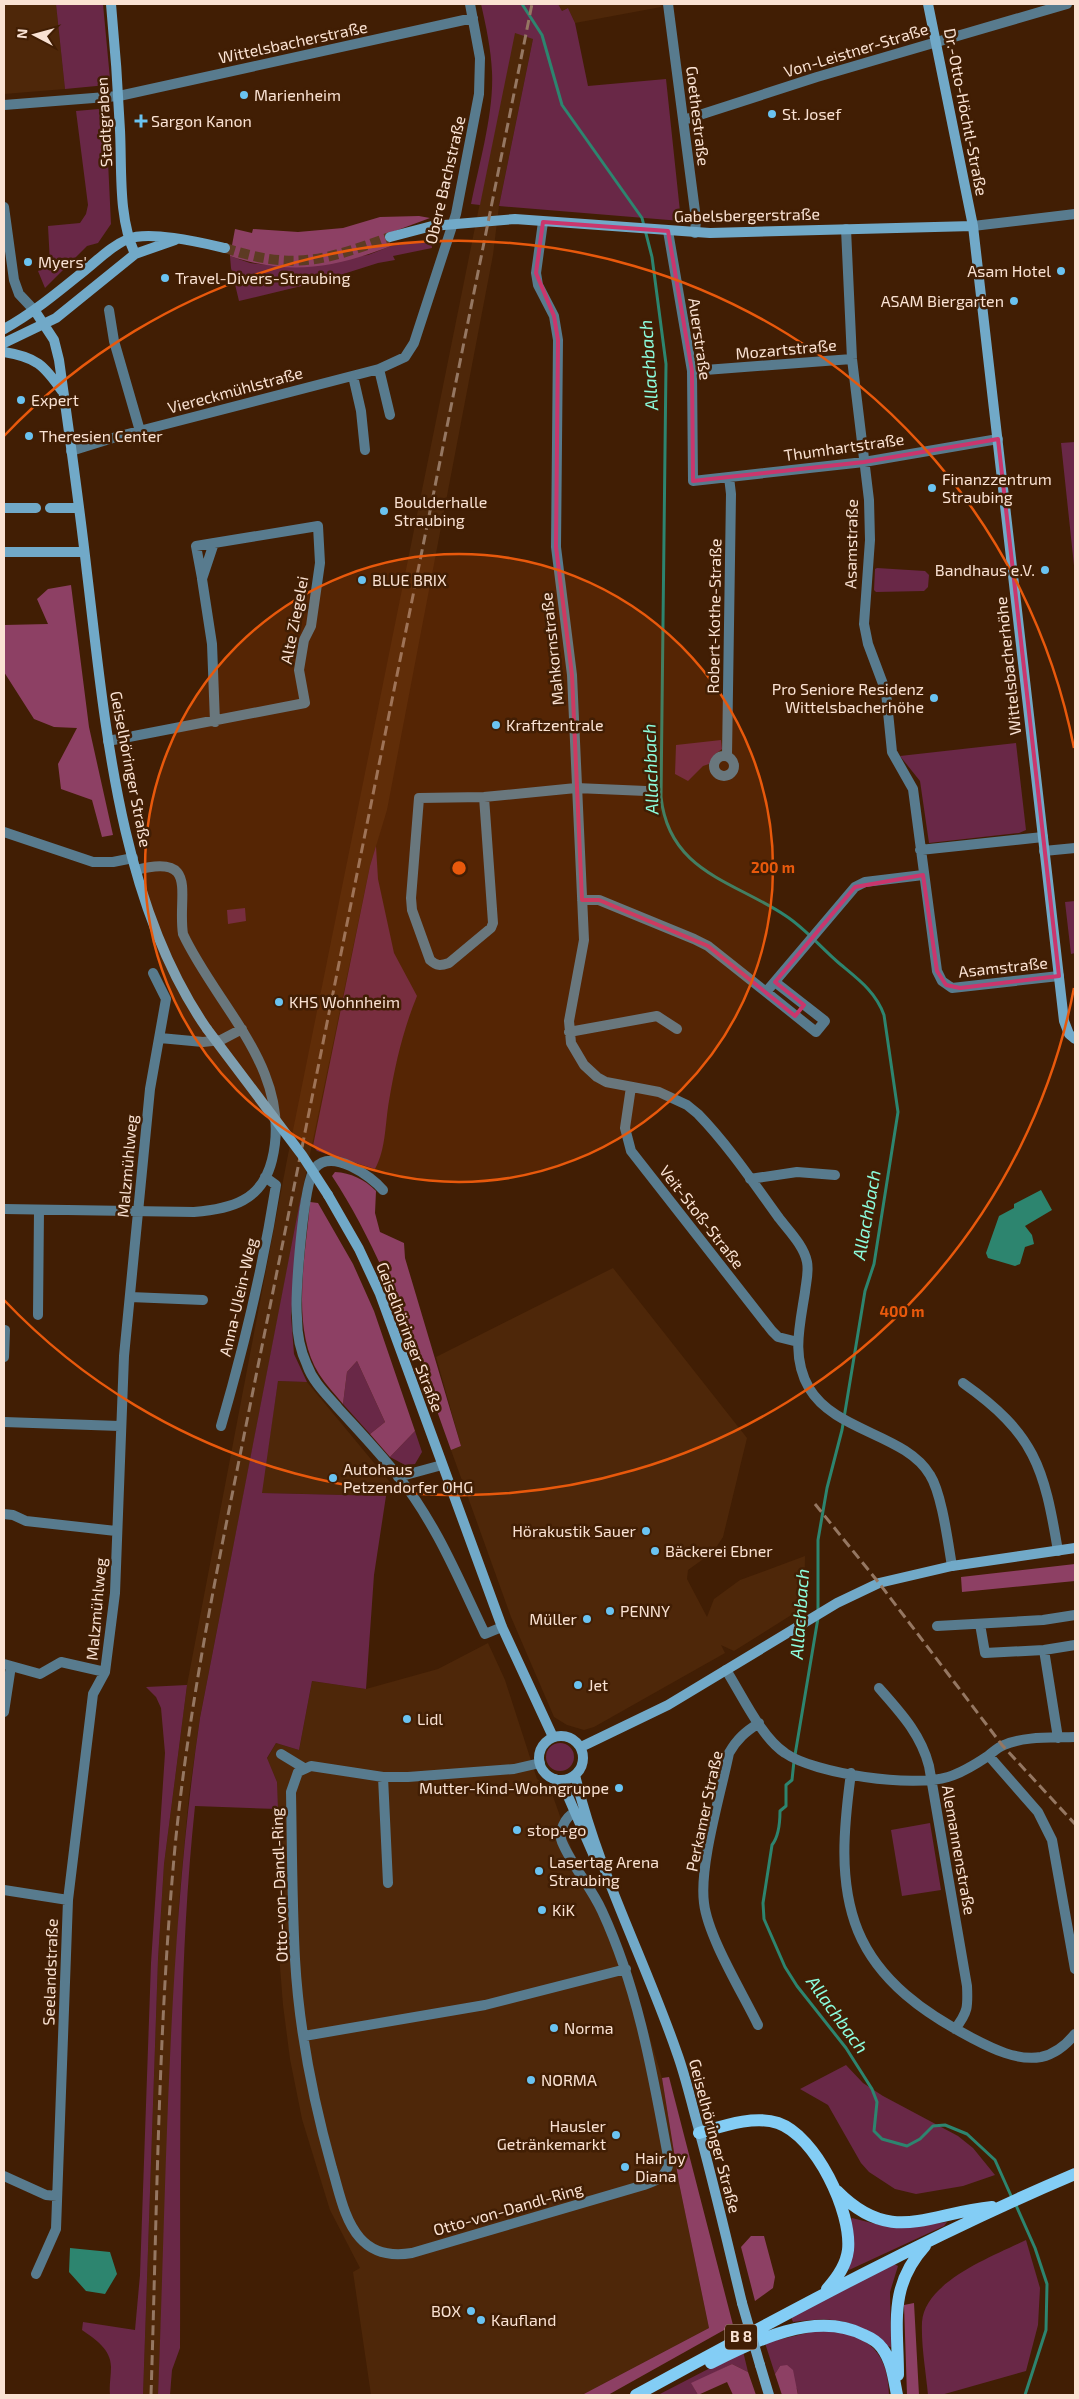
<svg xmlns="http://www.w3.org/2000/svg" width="1079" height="2399" viewBox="0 0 1079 2399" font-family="'Exo 2',sans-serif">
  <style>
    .built { fill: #4e2709 }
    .green { fill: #692847 }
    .forest { fill: #8d4064 }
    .water { fill: #2d856f }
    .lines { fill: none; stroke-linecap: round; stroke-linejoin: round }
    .stream { stroke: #2d856f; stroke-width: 3 }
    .secondary-tunnel { stroke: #5d3b23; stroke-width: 10; stroke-dasharray: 10 5; stroke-linecap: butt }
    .street { stroke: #587b8e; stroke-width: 10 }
    .secondary { stroke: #71a9c8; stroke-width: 10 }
    .primary { stroke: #83cdf5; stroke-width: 12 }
    .rail { stroke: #957762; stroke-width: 3; stroke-dasharray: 10 5; stroke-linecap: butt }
    .secondary-bridge { stroke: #71a9c8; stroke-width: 10 }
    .marked { fill: none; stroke: #ca366d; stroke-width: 4; stroke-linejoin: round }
    .ring { fill: none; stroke: #e8590c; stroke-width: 2.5 }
    .poi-dot { fill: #6ac3f1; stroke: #411e04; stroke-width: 2 }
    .labels { text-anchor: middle; stroke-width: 5; stroke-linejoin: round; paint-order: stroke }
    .shield { fill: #411e04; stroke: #c2a795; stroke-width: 1 }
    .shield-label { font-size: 15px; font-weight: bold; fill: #fae2d3 }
    .street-label { font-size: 16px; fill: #fae2d3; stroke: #411e04 }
    .poi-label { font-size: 16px; fill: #fae2d3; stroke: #411e04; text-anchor: start }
    .water-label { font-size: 18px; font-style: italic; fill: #8cfddd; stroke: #411e04 }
    .centre { fill: #e8590c; stroke: #411e04; stroke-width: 2.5 }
    .ring-label { font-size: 15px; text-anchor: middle; font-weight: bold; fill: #e8590c; stroke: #411e04; stroke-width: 5; stroke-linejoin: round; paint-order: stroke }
  </style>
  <rect width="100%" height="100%" fill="#411e04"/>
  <path class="built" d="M4,4H56L65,89L4,94Z
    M520,4L533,39L499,206L493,255L387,810L370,866L304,1183L200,1718L189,1795L179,1903L158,2395H143L158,1959L164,1864L187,1685L287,1160Z
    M558,4H660L661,7L575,23L568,8L562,11Z
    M613,1268L747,1438L723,1537L713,1552L688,1570L687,1579L707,1617L714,1599L740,1580L805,1556L804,1607L734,1651L721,1645L725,1653L594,1727L584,1730L567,1725L554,1717L511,1617L451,1450L461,1446L436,1357Z
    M278,1381L307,1382L394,1487L386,1496L261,1493Z
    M488,1643L505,1680L537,1779L550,1788L572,1850L609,1915L634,1985L662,2078L679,2183L709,2328L582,2395H371L353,2272L360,2268L330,2210L302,2119L290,2059L283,2005L279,1954L277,1782L267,1759L276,1743L299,1750L312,1681L366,1689L438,1669Z"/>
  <path class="green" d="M56,4H103L110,79L107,85L65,89Z
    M481,4H558L562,11L568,8L575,23L588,86L666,79L681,221L499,206L533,39L515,33L480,205L471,204C479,164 494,113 492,72C491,49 486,26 481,4Z
    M110,108L108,161L111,224L98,243L87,246L45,288L38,271L50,263L48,226L80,223L86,214L88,205L76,111Z
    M431,240L432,248L393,256L395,260L378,263L318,282L239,301L231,268L230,256L250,263L277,266L368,255L391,246Z
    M1075,442V575L1061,443Z
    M877,568L925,571L929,575L928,587L924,591L876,592L874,590L875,569Z
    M721,740L722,749L714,755L709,764L703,766L688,781L675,774L676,745Z
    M1016,743L1026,830L1019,833L929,843L920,781L900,756Z
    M376,846L378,879L394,953L417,996C403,1030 395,1065 389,1101C385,1124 386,1149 375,1169L317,1151L313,1146L370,866Z
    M1075,901V953L1071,954L1065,902Z
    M245,908L246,921L228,924L227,910Z
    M301,1196L291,1316L294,1354L307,1382L278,1381L262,1493L386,1496L374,1575L366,1689L312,1681L299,1750L276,1743L267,1758L277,1782L278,1809L195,1806C176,1986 181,2168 180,2348L172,2370L170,2395H158C167,2170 167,1942 200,1718Z
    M357,1361L385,1422L370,1434L343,1404L347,1372Z
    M415,1431L422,1452L415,1464L405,1465L390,1457Z
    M187,1685L164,1864L158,1959L143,2395H110C109,2386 111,2376 111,2367C111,2349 95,2339 82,2330L83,2322L135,2330L140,2275L151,1963L165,1753L161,1708L156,1697L146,1687Z
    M546 1757a14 14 0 1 1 28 0a14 14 0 1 1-28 0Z
    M930,1823L941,1890L902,1896L891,1830Z
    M846,2065L863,2083L883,2096L958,2136L973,2148L995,2175L963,2186L916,2194L895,2189L869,2172L861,2163L828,2105L800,2089Z
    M852,2218L880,2225L900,2228L947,2222L944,2226L849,2270L850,2220Z
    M1026,2240L1040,2288L1038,2325L1026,2371L941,2395H928C926,2372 921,2346 922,2322C925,2281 994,2256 1026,2240Z
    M894,2264L898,2266L890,2292L891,2347C884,2346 879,2338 872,2334C844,2317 825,2318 793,2322L791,2317Z
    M815,2331C862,2331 888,2346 889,2395H798L797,2389L780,2366L775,2374L765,2343Z
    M743,2351L748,2372L732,2364L692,2384L698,2395H658Z"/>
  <path class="forest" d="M419,216L430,218L387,234L391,246C334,268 289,276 230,256L235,229L252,233L253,229L298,232L343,228L380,217Z
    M71,585L89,727L113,835L102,837L92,800L61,789L58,764L77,728L54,727L34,719L4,672V625L48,624L37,599L48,589Z
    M335,1172C351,1173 364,1179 376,1191L375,1213L380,1232L404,1243L405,1258L461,1446L451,1450C417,1356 387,1260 332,1176Z
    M310,1202L318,1203L353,1264L374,1311L415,1431L390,1457L370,1434L385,1422L357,1361L347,1372L343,1404C335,1394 326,1385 319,1374C290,1328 306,1254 310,1202Z
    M1075,1564V1581L962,1592L961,1577Z
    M669,2077L733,2325L608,2395H582L709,2328L679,2183L662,2078Z
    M751,2236H764L775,2277L773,2288L755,2301L741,2247Z
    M914,2303L919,2395H907L904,2305Z
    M732,2364L748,2372L756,2395H733L727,2382L698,2395L691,2383Z
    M787,2365L793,2370L798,2395H782L775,2374L780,2366Z"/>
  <path class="water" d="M1041,1190L1052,1210L1025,1226L1032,1235L1034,1244L1025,1247L1020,1264L1015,1266L988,1258L986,1253L999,1216L1014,1208V1204Z
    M70,2248L110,2252L117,2274L105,2294L86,2291L69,2272Z"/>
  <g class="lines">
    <path class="stream" d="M522,4L542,35L562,105L642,218L652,257L666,364L661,797C669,872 734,881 786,916C806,929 822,949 840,964C858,979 876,992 884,1015L898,1112L874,1264L865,1291L842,1430L827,1488L818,1540V1612
      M795,1755L818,1618
      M794,1761L792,1780L786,1785V1806L780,1811C780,1822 779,1836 772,1845L763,1903L764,1919L785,1967L797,1986L846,2048L872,2089L877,2102L874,2131L882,2139L907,2146L920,2139L933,2126L945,2125L967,2134L995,2160L1012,2198
      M1015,2203L1035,2248L1047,2284L1046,2330L1025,2395"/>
    <path class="secondary-tunnel" d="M225,248C295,271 325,260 390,237"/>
    <path class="street" d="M668,4L696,219L695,233
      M4,105L119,96L473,18
      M684,120L817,77L1067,4
      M4,207L14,280L19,294L35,311
      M543,222L536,273L538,285L554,316L558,340L556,547L572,675L584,940L569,1021L571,1043L584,1065L597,1077L606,1082L659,1092L687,1105L698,1114C728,1145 753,1182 779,1218C789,1231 804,1246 807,1262C809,1272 806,1282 805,1292C800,1325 791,1357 809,1388C835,1432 906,1434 930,1475C942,1494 948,1543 952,1566
      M973,226L1075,214
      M846,229L852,359L869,500L870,540L864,624L868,644L886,692L892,752L913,789L937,971L942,981L952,988L1059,976
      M668,231L692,371L693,481L864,462L998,439
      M109,310L114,341L140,431
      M379,369L390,415
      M692,371L852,359
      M353,376L361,411L365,450
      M71,451L116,437L379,369L405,357L414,343L456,214L479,94L480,58L470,4
      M202,578L196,546L214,543
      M108,741L305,703L299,670L304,640L311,626L320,563L318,526L214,543L202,579L212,644L215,722
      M727,756L731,494L729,477
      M714 766a10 10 0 1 1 20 0a10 10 0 1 1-20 0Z
      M484,797L493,923L491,928L449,963C440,966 437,966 430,960L412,910L411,898L419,798L484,797L576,788L646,791
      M4,832L93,862H113L133,858
      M920,850L1043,837
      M1044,851L1075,848
      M582,900H599L694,939L708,946L766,992L855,887L865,882L923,875
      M766,992L816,1032L825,1021L775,982
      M569,1032L657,1016L677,1029
      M160,1038L203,1042L221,1040L242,1029
      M631,1087L625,1128L631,1151L772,1331L778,1337L798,1342
      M750,1179L797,1172L835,1175
      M383,1190C371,1176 332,1148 315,1168C303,1183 295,1295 297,1318C297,1334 300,1350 307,1365C313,1382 326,1394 338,1408C358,1430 379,1452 398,1476C436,1523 459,1580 485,1634L502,1627
      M4,1209L194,1212C231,1209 262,1201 272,1160C294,1071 217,1007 183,934C177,895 200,853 136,870
      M130,1297L203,1300
      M38,1315L39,1210
      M4,1357L5,1330
      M963,1383C1035,1434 1044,1467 1058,1551
      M4,1422L120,1426
      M221,1426C244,1347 263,1267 276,1185L265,1177
      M398,1477L442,1465
      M4,1514L13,1515L26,1521L116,1531
      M980,1624L985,1653L1044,1650L1075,1645
      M937,1626L1043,1620L1075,1615
      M1044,1650L1058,1738
      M4,1664L40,1674L61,1662L105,1672L115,1593L124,1356L150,1089L166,999L153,973
      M726,1670C742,1695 761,1737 785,1753C815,1774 913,1788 948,1777C962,1773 976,1764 988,1756C993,1752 998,1747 1004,1745C1024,1736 1053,1738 1075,1737
      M879,1688C900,1712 921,1734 929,1766L967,1986C968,2007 968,2012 955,2029
      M4,1712L11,1666
      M281,1754L304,1768
      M989,1756L1038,1812L1052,1840L1075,1969
      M540,1763L514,1769L408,1777H383L311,1766L298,1772L291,1792C292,1847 292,1903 295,1959C299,2030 313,2100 332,2168C339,2191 344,2220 360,2238C374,2254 394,2256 412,2253L644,2185C658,2180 666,2177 669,2162C653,2076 639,1991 602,1911C591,1887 572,1866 562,1842C558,1832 565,1817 574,1813
      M851,1773C844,1825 838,1882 858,1931C879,1982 926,2014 972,2038C993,2049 1017,2061 1041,2057C1055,2054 1066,2045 1075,2034
      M383,1777L388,1883
      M4,1890L68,1900
      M758,2025C742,1992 708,1937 704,1903C699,1865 721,1793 729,1753C737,1739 745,1732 759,1723
      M304,2036L485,2005L626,1969
      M4,2176L46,2195L57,2196
      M36,2274L56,2229L68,1900L93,1694L105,1672"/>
    <path class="secondary" d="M111,4C115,46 118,88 120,130C122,171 118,217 135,254
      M928,4L973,226L1064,1021L1069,1034L1075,1039
      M390,237L432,226L515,219L710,233L973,226
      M35,311L54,340L59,360C69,431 79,502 87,573C105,722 119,903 207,1029
      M4,329C33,313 58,292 84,271C98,260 111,246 128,239C149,230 203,243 225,248
      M4,343L56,318L135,254L175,240
      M4,352C36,357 44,365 62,391
      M4,508H36
      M50,508H79
      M4,552H84
      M328,1195L359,1249L380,1294L502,1627L553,1737
      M539 1758a22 22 0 1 1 44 0a22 22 0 1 1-44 0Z
      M581,1747L668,1705L837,1603L879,1583L952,1566L1075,1548
      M575,1775C598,1872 645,1960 677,2053C685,2075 690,2097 696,2119C713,2180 727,2241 742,2303
      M555,1779L567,1794L597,1863
      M760,2365L769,2395"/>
    <path class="primary" d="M699,2133C723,2126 754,2115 778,2123C816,2136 852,2212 848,2250C846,2266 837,2278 827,2289
      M837,2191C891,2246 928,2213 992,2207
      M711,2363C754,2341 816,2310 864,2335C871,2338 878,2342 882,2348C892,2361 894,2380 897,2395
      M898,2375C898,2324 888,2287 925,2246
      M636,2395C780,2317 924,2238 1075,2174"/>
    <path class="rail" d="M815,1504L879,1583L1002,1745L1075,1824
      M151,2395C157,2213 158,2029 175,1847C185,1744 203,1642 223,1540L532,4"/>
    <path class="secondary-bridge" d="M207,1029L302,1155L328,1195
      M742,2303L760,2365"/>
  </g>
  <path class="marked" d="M543,222L668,231L692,371L693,481L864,462L998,439L1059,976L960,988L946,985L937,971L923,875L855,887L775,982L804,1005L795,1016L708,946L599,900H582L572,675L556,547L558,340L554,316L536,273Z"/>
  <circle cx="459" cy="868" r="314" fill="#e8590c" fill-opacity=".12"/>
  <g class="ring">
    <circle cx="459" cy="868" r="314"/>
    <path d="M1074 988A627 627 0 0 1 4 1300M4 436A627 627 0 0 1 1074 748"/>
  </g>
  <g class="poi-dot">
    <circle cx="244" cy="95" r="5"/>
    <circle cx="772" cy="114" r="5"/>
    <path d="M138.5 113.5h5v5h5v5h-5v5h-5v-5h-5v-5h5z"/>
    <circle cx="28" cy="262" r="5"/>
    <circle cx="1061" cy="271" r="5"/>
    <circle cx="165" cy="278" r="5"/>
    <circle cx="1014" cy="301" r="5"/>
    <circle cx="21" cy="400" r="5"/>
    <circle cx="29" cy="436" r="5"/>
    <circle cx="932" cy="488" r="5"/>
    <circle cx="384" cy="511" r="5"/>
    <circle cx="1045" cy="570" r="5"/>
    <circle cx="362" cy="580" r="5"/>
    <circle cx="934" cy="698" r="5"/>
    <circle cx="496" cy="725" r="5"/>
    <circle cx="279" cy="1002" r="5"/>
    <circle cx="333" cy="1478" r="5"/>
    <circle cx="646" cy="1531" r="5"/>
    <circle cx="655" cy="1551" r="5"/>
    <circle cx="610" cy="1611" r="5"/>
    <circle cx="587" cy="1619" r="5"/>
    <circle cx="578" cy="1685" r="5"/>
    <circle cx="407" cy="1719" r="5"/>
    <circle cx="619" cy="1788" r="5"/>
    <circle cx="517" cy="1830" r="5"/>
    <circle cx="539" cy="1871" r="5"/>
    <circle cx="542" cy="1910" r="5"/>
    <circle cx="554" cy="2028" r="5"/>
    <circle cx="531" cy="2080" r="5"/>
    <circle cx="616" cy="2135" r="5"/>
    <circle cx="625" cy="2167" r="5"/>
    <circle cx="471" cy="2311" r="5"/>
    <circle cx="481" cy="2320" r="5"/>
  </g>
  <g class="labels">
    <rect class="shield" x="725" y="2324.5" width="32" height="25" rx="4"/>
    <g class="shield-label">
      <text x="741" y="2342">B 8</text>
    </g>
    <g class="street-label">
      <text transform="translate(293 42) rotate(-12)" y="6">Wittelsbacherstraße</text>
      <text transform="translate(856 50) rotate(-17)" y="6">Von-Leistner-Straße</text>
      <text transform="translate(966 112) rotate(79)" y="6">Dr.-Otto-Höchtl-Straße</text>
      <text transform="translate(698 116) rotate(83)" y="6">Goethestraße</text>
      <text transform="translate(104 122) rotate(-93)" y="6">Stadtgraben</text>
      <text transform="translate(445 180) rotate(-77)" y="6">Obere Bachstraße</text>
      <text transform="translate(747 215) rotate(-1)" y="6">Gabelsbergerstraße</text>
      <text transform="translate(700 339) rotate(82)" y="6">Auerstraße</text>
      <text transform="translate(786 349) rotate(-5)" y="6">Mozartstraße</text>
      <text transform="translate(235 390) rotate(-15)" y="6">Viereckmühlstraße</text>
      <text transform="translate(844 447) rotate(-8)" y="6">Thumhartstraße</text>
      <text transform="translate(851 544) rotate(-89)" y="6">Asamstraße</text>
      <text transform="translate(714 616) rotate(-89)" y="6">Robert-Kothe-Straße</text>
      <text transform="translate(294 620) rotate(-79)" y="6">Alte Ziegelei</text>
      <text transform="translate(552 649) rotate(-96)" y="6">Mahkornstraße</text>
      <text transform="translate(1008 666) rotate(-96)" y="6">Wittelsbacherhöhe</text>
      <text transform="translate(131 769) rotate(79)" y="6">Geiselhöringer Straße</text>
      <text transform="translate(1003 967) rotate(-6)" y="6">Asamstraße</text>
      <text transform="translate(127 1166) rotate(-85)" y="6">Malzmühlweg</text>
      <text transform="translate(702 1217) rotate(52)" y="6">Veit-Stoß-Straße</text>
      <text transform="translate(238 1297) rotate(-77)" y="6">Anna-Ulein-Weg</text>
      <text transform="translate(410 1337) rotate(69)" y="6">Geiselhöringer Straße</text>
      <text transform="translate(96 1609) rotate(-85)" y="6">Malzmühlweg</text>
      <text transform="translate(704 1811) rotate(-78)" y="6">Perkamer Straße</text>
      <text transform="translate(959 1850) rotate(80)" y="6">Alemannenstraße</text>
      <text transform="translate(279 1885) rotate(-92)" y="6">Otto-von-Dandl-Ring</text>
      <text transform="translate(50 1972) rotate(-88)" y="6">Seelandstraße</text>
      <text transform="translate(715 2136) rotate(75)" y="6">Geiselhöringer Straße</text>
      <text transform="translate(508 2209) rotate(-16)" y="6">Otto-von-Dandl-Ring</text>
    </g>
    <g class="poi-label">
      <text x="254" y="101">Marienheim</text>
      <text x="782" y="120">St. Josef</text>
      <text x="151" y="127">Sargon Kanon</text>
      <text x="38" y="268">Myers'</text>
      <text x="1051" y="277" text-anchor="end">Asam Hotel</text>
      <text x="175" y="284">Travel-Divers-Straubing</text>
      <text x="1004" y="307" text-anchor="end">ASAM Biergarten</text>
      <text x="31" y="406">Expert</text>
      <text x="39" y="442">Theresien Center</text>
      <text x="942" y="485">Finanzzentrum<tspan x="942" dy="18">Straubing</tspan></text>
      <text x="394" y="508">Boulderhalle<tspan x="394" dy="18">Straubing</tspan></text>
      <text x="1035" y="576" text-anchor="end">Bandhaus e.V.</text>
      <text x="372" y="586">BLUE BRIX</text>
      <text x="924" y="695" text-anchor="end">Pro Seniore Residenz<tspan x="924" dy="18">Wittelsbacherhöhe</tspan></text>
      <text x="506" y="731">Kraftzentrale</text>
      <text x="289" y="1008">KHS Wohnheim</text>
      <text x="343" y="1475">Autohaus<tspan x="343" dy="18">Petzendorfer OHG</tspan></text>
      <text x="636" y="1537" text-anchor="end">Hörakustik Sauer</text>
      <text x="665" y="1557">Bäckerei Ebner</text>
      <text x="620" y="1617">PENNY</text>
      <text x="577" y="1625" text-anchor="end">Müller</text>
      <text x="588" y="1691">Jet</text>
      <text x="417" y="1725">Lidl</text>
      <text x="609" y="1794" text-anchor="end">Mutter-Kind-Wohngruppe</text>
      <text x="527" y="1836">stop+go</text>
      <text x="549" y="1868">Lasertag Arena<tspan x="549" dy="18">Straubing</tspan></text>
      <text x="552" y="1916">KiK</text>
      <text x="564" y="2034">Norma</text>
      <text x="541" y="2086">NORMA</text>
      <text x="606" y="2132" text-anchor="end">Hausler<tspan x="606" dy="18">Getränkemarkt</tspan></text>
      <text x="635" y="2164">Hair by<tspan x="635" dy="18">Diana</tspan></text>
      <text x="461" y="2317" text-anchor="end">BOX</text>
      <text x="491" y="2326">Kaufland</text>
    </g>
    <g class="water-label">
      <text transform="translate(649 365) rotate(-94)" y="6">Allachbach</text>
      <text transform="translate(651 769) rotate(-92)" y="6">Allachbach</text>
      <text transform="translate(867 1215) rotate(-80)" y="6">Allachbach</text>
      <text transform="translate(800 1614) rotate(-86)" y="6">Allachbach</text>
      <text transform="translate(837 2015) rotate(54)" y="6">Allachbach</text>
    </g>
  </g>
  <circle cx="459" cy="868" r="8" class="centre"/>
  <g class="ring-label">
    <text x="773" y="873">200 m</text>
    <text x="902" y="1317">400 m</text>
  </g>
  <rect width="1079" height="2399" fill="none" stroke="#fae2d3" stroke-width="10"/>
  <g transform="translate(35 35) rotate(276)" stroke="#411e04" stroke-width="4" paint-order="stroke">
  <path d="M0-4L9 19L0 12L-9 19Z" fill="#fae2d3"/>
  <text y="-8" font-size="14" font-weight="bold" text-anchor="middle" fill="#fae2d3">N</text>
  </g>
</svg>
